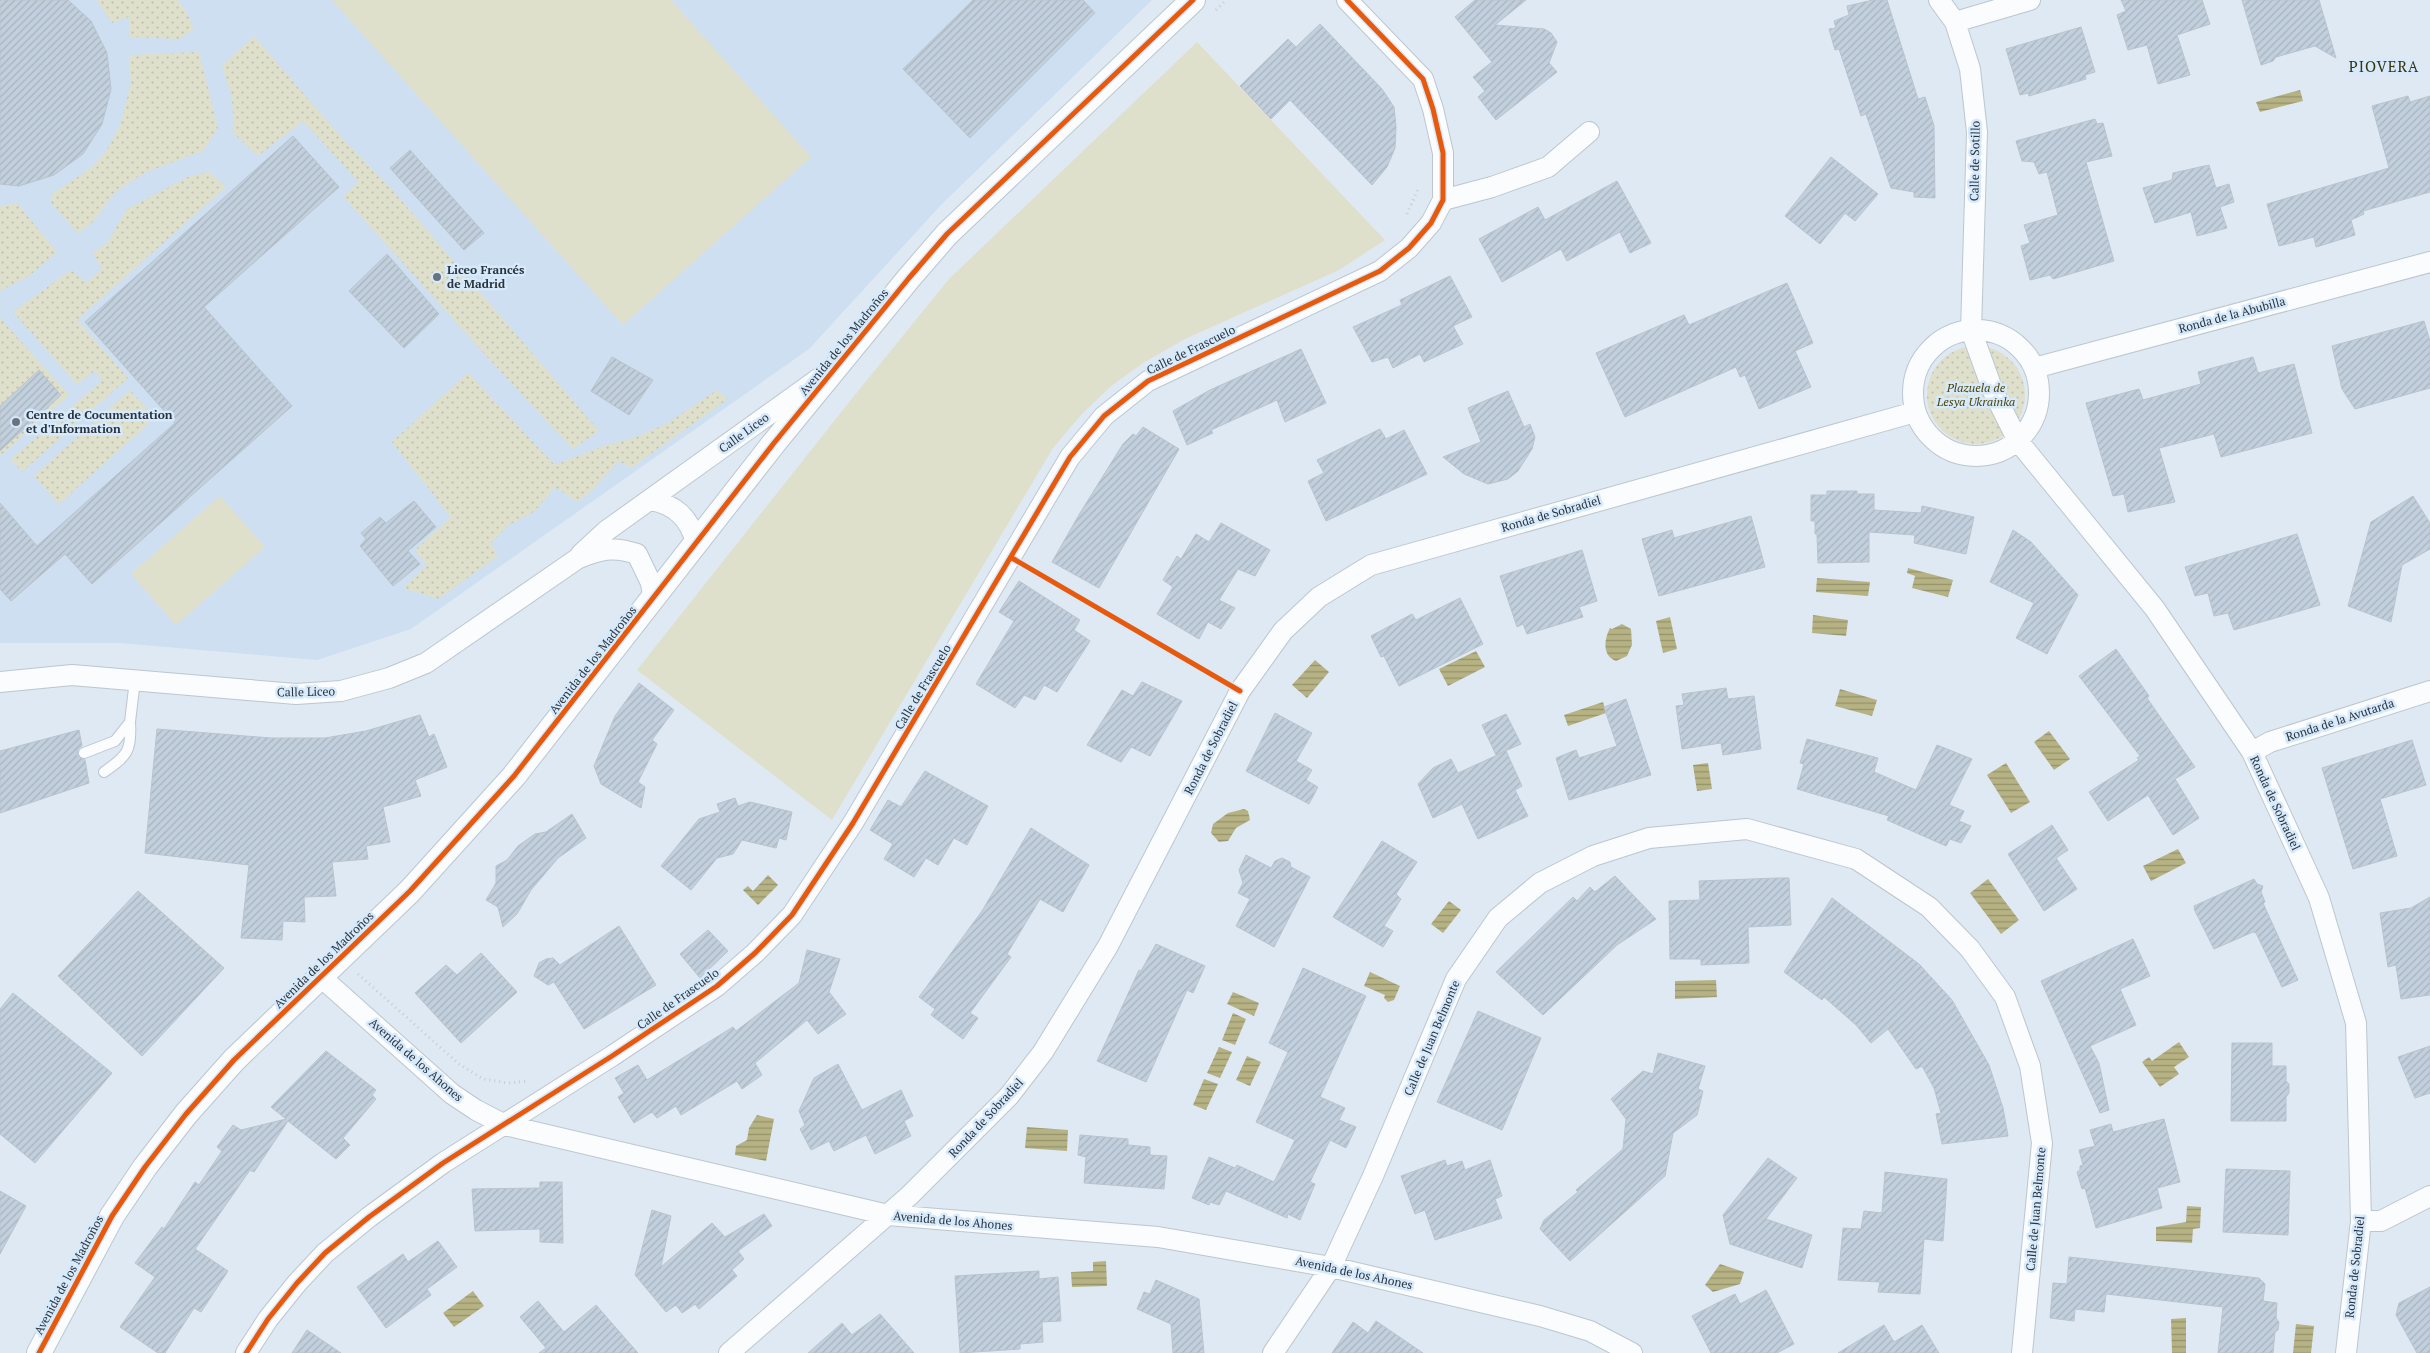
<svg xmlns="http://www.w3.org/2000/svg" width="2430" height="1353" viewBox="0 0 2430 1353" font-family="'PT Serif',serif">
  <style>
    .built { fill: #cddff0 }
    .park { fill: #dfe0cb }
    .garden { fill: url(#garden-dots) }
    .water { fill: url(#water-rules) }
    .building { fill: url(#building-hatch); stroke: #bac3cc }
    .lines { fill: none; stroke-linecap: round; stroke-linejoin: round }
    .service-casing { stroke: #bdc6cf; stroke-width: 12 }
    .minor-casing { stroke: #bdc6cf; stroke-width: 22 }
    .tertiary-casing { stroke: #bdc6cf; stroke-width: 26 }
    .path { stroke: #c7cccf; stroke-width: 3; stroke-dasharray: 1 4; stroke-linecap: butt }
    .service { stroke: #fafcfd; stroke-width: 10 }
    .minor { stroke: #fafcfd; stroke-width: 20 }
    .tertiary { stroke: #fafcfd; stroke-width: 24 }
    .cycleway-casing { stroke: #d6eafc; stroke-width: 8 }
    .cycleway { stroke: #e8590c; stroke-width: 5 }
    .poi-dot { fill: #6a737d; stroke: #d6eafc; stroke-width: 2 }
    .labels { text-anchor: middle; stroke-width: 5; stroke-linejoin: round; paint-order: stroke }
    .street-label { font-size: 12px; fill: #2b343d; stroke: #d6eafc }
    .poi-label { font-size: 12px; font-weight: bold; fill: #2b343d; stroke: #d6eafc; text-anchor: start }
    .park-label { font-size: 12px; font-style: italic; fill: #4c4409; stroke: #d6eafc }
    .quarter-label { font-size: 15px; letter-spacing: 1px; fill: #393308; stroke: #d6eafc }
  </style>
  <defs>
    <pattern id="garden-dots" width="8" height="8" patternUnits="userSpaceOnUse" patternTransform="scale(1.25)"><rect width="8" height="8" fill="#dfe0cb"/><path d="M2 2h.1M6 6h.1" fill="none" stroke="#c0c1af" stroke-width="1.8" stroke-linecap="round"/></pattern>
    <pattern id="water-rules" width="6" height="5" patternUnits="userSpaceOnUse" patternTransform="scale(1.25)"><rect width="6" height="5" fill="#b6b283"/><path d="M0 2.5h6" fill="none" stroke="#94926c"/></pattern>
    <pattern id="building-hatch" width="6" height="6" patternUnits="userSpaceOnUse" patternTransform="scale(1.25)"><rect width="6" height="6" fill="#c2d0dd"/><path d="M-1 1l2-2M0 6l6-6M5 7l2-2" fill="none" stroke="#a7b3bf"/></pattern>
  </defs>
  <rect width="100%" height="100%" fill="#dee9f4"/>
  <path class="built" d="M0,0H1152L940,206L809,349L411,629L317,660L120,643H0Z"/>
  <path class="park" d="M332,0H671L811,157L623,325Z
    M1197,42L1385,240L1339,270L1185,339L1143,363L1110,387L1081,415L1053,448L832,820L637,670L850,401L949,279Z
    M220,496L265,547L176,625L131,574Z"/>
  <path class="garden" d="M97,0H178L188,15L194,29L179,39L130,37L129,17L112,23Z
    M254,36L341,137L390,187L599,431L573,449L488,358L343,196L359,182L303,121L258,156L234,134L232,97L222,66Z
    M199,52L218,128L203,151L146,172L115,192L92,223L78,233L51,203L52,194L91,168L105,153L120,126L131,83L129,55Z
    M209,172L226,187L77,320L128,378L22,472L11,459L103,380L95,371L77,384L13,312L71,270L86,283L102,269L93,253L108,242L127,209L190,176Z
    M17,203L57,252L29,276L0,291V206Z
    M0,318L69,395L0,456Z
    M1927 395a49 49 0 1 1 98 0a49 49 0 1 1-98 0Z
    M468,373L555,465L603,446L634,438L668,423L717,390L728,399L631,468L619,461L588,494L577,502L555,487L535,511L509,525L491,543L498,556L438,599L403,588L427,565L415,550L451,517L392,442Z
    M130,390L155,418L59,504L34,476Z"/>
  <path class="water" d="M2300,90L2303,101L2260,112L2256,102Z
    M1908,568L1953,580L1948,597L1912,588L1915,576L1907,573Z
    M1817,578L1870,582L1868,596L1816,592Z
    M1813,615L1848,620L1846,636L1812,633Z
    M1670,617L1677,649L1663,653L1656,621Z
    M1622,624L1631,629L1632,645L1627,656L1616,661C1602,656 1604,639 1610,628L1612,629Z
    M1476,651L1485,667L1448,686L1439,669Z
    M1315,660L1329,672L1307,698L1292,685Z
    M1840,689L1877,700L1872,716L1835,706Z
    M1603,702L1606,713L1568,726L1564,715Z
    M2049,731L2070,759L2054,770L2034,742Z
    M1708,763L1712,789L1697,791L1693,765Z
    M2006,763L2030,802L2011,813L1987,775Z
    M1244,809L1248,811L1250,820L1236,828L1228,841L1219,842L1211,833L1213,824L1228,813Z
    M2178,849L2186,863L2151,881L2143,866Z
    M768,875L778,885L758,905L743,890L748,886L753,891Z
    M1988,879L2019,920L2001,934L1970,893Z
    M1449,901L1461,910L1443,933L1431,924Z
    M1370,972L1400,986L1394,1000L1388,1002L1384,998L1385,995L1364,986Z
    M1716,980L1717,997L1675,999V981Z
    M1233,992L1259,1003L1254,1016L1227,1004Z
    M1233,1013L1246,1019L1235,1045L1222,1040Z
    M2179,1042L2189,1057L2174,1067L2179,1074L2160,1087L2142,1062L2149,1057L2152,1061Z
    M1219,1047L1232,1052L1220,1078L1207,1073Z
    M1247,1056L1261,1062L1250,1086L1236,1080Z
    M1204,1079L1218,1084L1206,1110L1193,1105Z
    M757,1115L774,1119L766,1161L735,1155L736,1146L747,1140L749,1128Z
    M1027,1127L1068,1130L1067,1151L1025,1148Z
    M2187,1206L2201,1207L2200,1228L2193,1229L2192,1243L2156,1241V1227L2186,1222Z
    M1106,1261L1107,1286L1072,1287L1071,1272L1093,1271V1262Z
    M1720,1264L1744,1272L1740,1284L1713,1292L1705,1285Z
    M473,1291L484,1306L454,1327L443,1313Z
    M2186,1318V1353H2172L2171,1319Z
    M2296,1324L2314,1326L2311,1353H2293Z"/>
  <path class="building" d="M0,0H68L91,21L107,53L111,89L102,124L83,154L54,175L19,186L0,184Z
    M973,0H1083L1095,13L970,138L903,69Z
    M1475,0H1526L1495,25L1544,29L1551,33L1557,42L1549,63L1557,72L1496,120L1478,97L1485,91L1473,77L1492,62L1455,17Z
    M1873,0H1887L1918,99L1925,97L1934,126L1935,198L1914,197V192L1891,188L1866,114L1861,116L1839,49L1835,50L1829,29L1836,28L1834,21L1849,15L1847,6Z
    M2121,0H2202L2210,24L2177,35L2190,75L2158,84L2147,45L2128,50L2117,15L2126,11Z
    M2242,0H2319L2336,58L2315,46L2276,57L2273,61L2261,65Z
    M1320,24L1382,89L1394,107L1396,127L1395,148L1387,167L1372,185L1290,100L1271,119L1240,86L1288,39L1296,47Z
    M2081,27L2095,72L2085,75L2086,79L2029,96L2028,93L2020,95L2006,49Z
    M2408,96L2410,102L2430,96V192L2363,211L2364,214L2351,220L2355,235L2316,247L2314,237L2279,246L2267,204L2389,168L2372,106Z
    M2095,119L2097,124L2103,123L2112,156L2086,162L2114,261L2053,279L2050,275L2030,280L2021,246L2030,243L2024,225L2058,215L2047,172L2039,174L2034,162L2022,161L2016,141Z
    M293,136L339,187L204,307L292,406L92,584L65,554L11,601L0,589V503L37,546L175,423L85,322Z
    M410,150L484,233L464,250L390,168Z
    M1831,157L1878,194L1855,221L1845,213L1820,244L1785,216Z
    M2209,165L2216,188L2229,184L2234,202L2220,207L2227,228L2197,236L2191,212L2155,223L2143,188L2172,180L2173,173Z
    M1617,181L1651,243L1630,253L1620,232L1567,261L1561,249L1502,282L1479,239L1538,207L1545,220Z
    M387,254L439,314L404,348L349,291Z
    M1450,276L1472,317L1453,326L1463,344L1424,362L1420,354L1393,368L1388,357L1372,362L1353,327L1402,305L1400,300Z
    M1787,283L1813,343L1795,351L1811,387L1759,409L1745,375L1740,377L1736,367L1625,417L1596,353L1684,315L1689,325Z
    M2424,321L2430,341V388L2355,409L2342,389L2332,346Z
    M1301,349L1326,403L1285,422L1277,400L1211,430L1213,433L1187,445L1173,411L1210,390Z
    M612,357L653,380L629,415L591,391Z
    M2253,357L2258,373L2294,364L2312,433L2221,457L2214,434L2159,448L2175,502L2128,512L2124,494L2113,496L2086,403L2139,389L2143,400L2201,384L2198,372Z
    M39,370L61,395L0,451V406Z
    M1508,391L1524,427L1530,424L1535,437L1532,449L1518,471L1508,479L1488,484L1464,474L1443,457L1481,442L1468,408Z
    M1143,427L1179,449L1099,588L1052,562L1080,513L1123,444L1133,434L1136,436Z
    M1380,429L1386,439L1404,430L1427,474L1326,521L1308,481L1324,473L1317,460Z
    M1827,491H1857V494H1874V510L1921,513L1922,506L1974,517L1966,554L1914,543L1915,535L1869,532V562L1818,563L1817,534H1815V521H1811V495H1827Z
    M2413,496L2430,523V549L2402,565L2391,622L2348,606L2371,522Z
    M414,501L436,527L408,551L420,564L393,586L360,546L366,539L361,533L380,517L386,523Z
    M1751,516L1765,567L1659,596L1642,539L1672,530L1674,538Z
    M1221,523L1270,550L1255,576L1238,569L1219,600L1235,608L1221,629L1208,622L1199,639L1157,614L1173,587L1163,580L1177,556L1181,559L1196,534L1209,542Z
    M2013,530L2031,542L2078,595L2047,654L2016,638L2034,603L1990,582Z
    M2297,534L2320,605L2234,630L2228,613L2214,616L2208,593L2195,596L2185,567Z
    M1582,550L1597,601L1579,607L1583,617L1527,634L1523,624L1517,627L1500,576Z
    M1019,581L1080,620L1074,630L1090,641L1057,692L1044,685L1035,700L1024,695L1015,708L976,684L1014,621L999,612Z
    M1460,598L1483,644L1399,686L1384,656L1381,657L1371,636L1412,614L1416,620Z
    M2116,649L2149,696L2147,698L2195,767L2175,779L2199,818L2173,835L2148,795L2108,821L2089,792L2139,760L2137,758L2140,756L2079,676Z
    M1142,682L1182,701L1150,756L1131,747L1121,762L1087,745L1122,690L1133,696Z
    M639,683L674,710L652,740L657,744L638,782L645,787L641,808L601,784L594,766L615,716Z
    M1726,688L1728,699L1754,696L1761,749L1723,755L1721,743L1682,749L1676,706L1684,705L1682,694Z
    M1626,699L1651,775L1569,800L1556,758L1576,750L1579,758L1617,746L1604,707Z
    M1275,713L1312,733L1296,761L1312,770L1306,780L1318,787L1309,804L1246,771Z
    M1506,714L1521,744L1496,755L1482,725Z
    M420,715L429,737L434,734L447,767L415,780L421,796L383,807L390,842L366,846L368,859L332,862L336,896L304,897L305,922L283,921L282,940L241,938L249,865L145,853L157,729L271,738H325L366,731Z
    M79,730L82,746L78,749L77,755L85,760L89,783L0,813V751Z
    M1807,739L1878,758L1874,772L1916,790L1937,745L1972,759L1949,805L1964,811L1959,821L1971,826L1961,843L1950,839L1946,846L1887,820L1889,816L1797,789L1804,764L1800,763Z
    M2412,740L2426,785L2380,799L2397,856L2353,869L2322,768Z
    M1506,751L1522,786L1515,790L1528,816L1478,839L1462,804L1433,818L1418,784L1433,768L1451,759L1458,773Z
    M925,771L988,806L967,845L954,838L938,865L926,858L914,877L884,859L893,844L870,830L888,800L901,807Z
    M735,798L738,806L750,802L792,812L786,840L779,838L776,848L742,840L733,854L717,858L691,890L661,866L699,819L720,812L717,804Z
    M572,814L586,838L558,858L531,890L517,914L503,927L498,907L486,900L496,883V866L507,860L518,846L535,834L546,832Z
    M2052,825L2068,850L2056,858L2077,889L2044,911L2008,854Z
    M1031,828L1089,865L1063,912L1040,899L1007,954L1011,957L970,1013L978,1018L963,1039L931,1015L935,1009L919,997L982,911Z
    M1382,841L1417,862L1396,894L1401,899L1384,926L1393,931L1383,947L1333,917Z
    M1246,855L1271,868L1275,861L1282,858L1290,862L1291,867L1310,877L1274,947L1236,926L1250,899L1238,893L1243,883L1239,870Z
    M1615,876L1656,919L1617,945L1543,1015L1496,972L1573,897L1577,901L1590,887L1595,892Z
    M1778,878H1789L1791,925L1748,927L1749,963L1701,965V959H1670L1669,901L1700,900L1699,881Z
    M2254,879L2257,884L2263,886L2261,892L2265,902L2263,903L2298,980L2282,987L2256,933L2253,932L2214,949L2195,911L2194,906Z
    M138,891L224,968L142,1056L58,976Z
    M2430,897V995L2401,999L2396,965L2388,967L2380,913L2411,908Z
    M1832,898L1919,964L1952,1000L1989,1065L2003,1108L2008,1136L1942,1144L1936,1114L1941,1113L1934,1088L1922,1066L1916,1069L1888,1029L1871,1043L1856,1025L1824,997L1822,1000L1784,972Z
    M619,926L656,985L584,1029L554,982L548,985L534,976L539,963L546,959L553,958L560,965Z
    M708,930L728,951L700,978L680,954Z
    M2133,939L2150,976L2120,989L2136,1025L2090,1046L2099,1063L2109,1110L2100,1113L2041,981Z
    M1156,944L1205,966L1193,993L1187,990L1146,1082L1097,1061L1139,970L1141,971Z
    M807,950L840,959L829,992L846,1014L818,1034L807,1020L755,1063L762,1075L742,1089L737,1081L681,1115L676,1106L657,1118L652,1112L634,1123L618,1097L624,1093L615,1078L638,1065L647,1080L733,1027L736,1031L799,983Z
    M481,953L517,992L461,1043L415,993L446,965L457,975Z
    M1303,968L1366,996L1320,1097L1345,1108L1339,1120L1356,1127L1346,1148L1330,1140L1310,1182L1315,1184L1300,1220L1288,1214L1287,1218L1226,1191L1219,1205L1210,1202L1209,1205L1192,1198L1209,1157L1235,1168L1237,1165L1274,1182L1295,1140L1256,1122L1288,1052L1269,1043Z
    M13,993L112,1073L35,1163L0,1134V1009Z
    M1478,1011L1541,1038L1502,1130L1437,1102Z
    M2232,1043H2272V1066H2286V1081L2289,1084V1093L2286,1097V1121H2231Z
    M2430,1046V1093L2415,1098L2398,1057Z
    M326,1051L376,1090L372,1095L376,1099L343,1138L350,1145L336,1159L288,1121L254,1172L250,1170L195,1249L228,1271L201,1312L194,1308L165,1353H158L120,1327L155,1277L135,1263L162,1227L164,1229L195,1182L199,1185L222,1151L217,1147L233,1125L241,1130L286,1119L271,1107Z
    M1658,1053L1705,1066L1698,1089L1703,1091L1697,1115L1673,1133L1665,1176L1570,1261L1540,1229L1544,1220L1578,1192L1576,1190L1623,1149L1626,1119L1611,1099L1643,1071L1653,1074Z
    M838,1064L862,1110L901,1090L913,1116L904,1121L911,1136L875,1154L866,1135L834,1151L829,1141L811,1150L800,1129L805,1125L799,1111L814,1078Z
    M2164,1119L2180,1182L2157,1188L2162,1208L2096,1228L2085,1188L2082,1189L2077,1172L2080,1170V1166L2083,1165L2079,1150L2095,1146L2090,1130L2111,1124L2113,1132Z
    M1080,1135L1128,1139V1145L1150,1147V1155L1167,1156L1164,1189L1084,1183L1086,1157L1078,1155Z
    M1768,1158L1797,1178L1766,1219L1812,1235L1802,1268L1730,1244L1723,1215Z
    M1445,1160L1447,1166L1462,1161L1465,1170L1490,1160L1502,1196L1495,1199L1502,1218L1435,1240L1425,1210L1415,1214L1401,1176Z
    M2226,1169L2290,1171L2288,1235L2223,1232Z
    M1885,1172L1947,1179L1943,1241L1924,1239L1920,1294L1878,1292L1880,1282L1838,1280L1843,1228L1861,1229L1864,1211L1882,1213Z
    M540,1182H562L563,1243L540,1242V1229L475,1231L472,1189L540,1188Z
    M0,1191L26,1206L0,1254Z
    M652,1210L671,1216L661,1267L712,1223L725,1237L764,1214L772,1226L738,1251L744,1259L732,1270L737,1276L699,1309L695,1304L682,1313L676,1305L666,1312L635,1275Z
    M438,1241L457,1267L427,1289L431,1295L386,1328L357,1287L403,1254L408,1262Z
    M2069,1257L2259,1278L2265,1284L2263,1301L2277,1303L2276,1318L2279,1322L2278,1330L2275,1332L2273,1353H2218L2223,1307L2106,1294L2104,1312L2075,1309L2074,1321L2050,1318L2053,1283L2067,1284Z
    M1039,1271V1279L1058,1277L1061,1321L1042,1322L1043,1342L1020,1344V1349L960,1353L955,1276Z
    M1156,1280L1199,1299L1204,1353H1173L1171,1324L1137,1309L1144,1292L1150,1294Z
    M2430,1287V1353H2417L2396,1315L2399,1303Z
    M1766,1290L1794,1344L1777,1353H1711L1692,1316L1735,1294L1740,1304Z
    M538,1301L564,1332L596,1305L638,1353H539L546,1348L520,1317Z
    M880,1314L914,1353H808L842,1323L852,1335Z
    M1376,1321L1423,1353H1332L1353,1322L1368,1333Z
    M1884,1325L1894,1342L1922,1325L1939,1353H1838Z
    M307,1330L341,1353H292Z"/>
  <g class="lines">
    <defs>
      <path id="service" d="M84,753L115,741L130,722L135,680
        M104,772C127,756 132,751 130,722"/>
      <path id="minor" d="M1939,0L1955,22L1970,69L1977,132L1971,330L1993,391L2018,441L2155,609L2252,752L2319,898L2356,1023L2361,1221L2346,1353
        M1955,22L2030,0
        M1443,200L1492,187L1548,167L1589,132
        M1913 393a63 63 0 1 1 126 0a63 63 0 1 1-126 0Z
        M2034,368L2430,262
        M651,500C676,505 689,518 696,542
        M581,554L606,531L821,377
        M0,682L72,675L296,694L341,691L389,678L426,663L577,559C599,549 614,546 637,554L651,583L653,596
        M2252,752L2270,742L2430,691
        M321,977L452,1094L476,1110L505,1125L888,1215L1158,1237L1331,1267L1540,1316L1590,1331L1632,1353
        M2361,1221H2381L2430,1196
        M246,1353L268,1319L297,1283L325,1253L369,1217L443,1163L612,1056L717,986L755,953L792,915L853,823L1070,457L1104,416L1148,381L1380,271L1409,248L1431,223L1443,200V153L1433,109L1423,79L1347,0
        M729,1353L909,1196L1009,1096L1043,1052L1108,946L1240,691L1283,631L1319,597L1371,565L1915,412
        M1273,1353L1331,1267L1373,1176L1456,979L1498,918L1540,883L1593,856L1649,838L1747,829L1856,859L1929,907L1970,949L2005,997L2030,1066L2042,1143L2022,1353"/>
      <path id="tertiary" d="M39,1353L112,1216L145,1167L186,1114L234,1060L410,891L514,776L774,443L909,278L947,234L1193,0"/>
    </defs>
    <use href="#service" class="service-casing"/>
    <use href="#minor" class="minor-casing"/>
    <use href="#tertiary" class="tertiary-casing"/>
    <path class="path" d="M1216,10L1226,0
      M1407,214L1419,187
      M358,974L459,1064L483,1079L508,1083L528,1081"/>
    <use href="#service" class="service"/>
    <use href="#minor" class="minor"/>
    <use href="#tertiary" class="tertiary"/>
    <defs>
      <path id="cycleway" d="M1012,558L1240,691
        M39,1353L112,1216L145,1167L186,1114L234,1060L410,891L514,776L774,443L909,278L947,234L1193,0
        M246,1353L268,1319L297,1283L325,1253L369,1217L443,1163L612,1056L717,986L755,953L792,915L853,823L1070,457L1104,416L1148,381L1380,271L1409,248L1431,223L1443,200V153L1433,109L1423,79L1347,0"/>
    </defs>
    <use href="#cycleway" class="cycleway-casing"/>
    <use href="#cycleway" class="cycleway"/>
  </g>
  <g class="poi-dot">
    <circle cx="437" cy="277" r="5"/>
    <circle cx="16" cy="422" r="5"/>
  </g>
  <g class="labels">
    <g class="street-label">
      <text transform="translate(1975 161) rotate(-89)" y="4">Calle de Sotillo</text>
      <text transform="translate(2232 315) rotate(-15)" y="4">Ronda de la Abubilla</text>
      <text transform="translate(844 342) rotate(-51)" y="4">Avenida de los Madroños</text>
      <text transform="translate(1191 350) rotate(-26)" y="4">Calle de Frascuelo</text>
      <text transform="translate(744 433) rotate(-36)" y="4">Calle Liceo</text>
      <text transform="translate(1551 514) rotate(-16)" y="4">Ronda de Sobradiel</text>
      <text transform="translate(593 660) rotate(-52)" y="4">Avenida de los Madroños</text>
      <text transform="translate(923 687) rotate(-59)" y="4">Calle de Frascuelo</text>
      <text transform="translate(306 692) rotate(-1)" y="4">Calle Liceo</text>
      <text transform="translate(2340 720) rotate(-18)" y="4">Ronda de la Avutarda</text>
      <text transform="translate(1211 748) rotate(-63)" y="4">Ronda de Sobradiel</text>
      <text transform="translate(2275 803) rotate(65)" y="4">Ronda de Sobradiel</text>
      <text transform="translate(324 960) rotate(-44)" y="4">Avenida de los Madroños</text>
      <text transform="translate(678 999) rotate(-35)" y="4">Calle de Frascuelo</text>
      <text transform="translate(1432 1038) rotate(-67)" y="4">Calle de Juan Belmonte</text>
      <text transform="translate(416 1060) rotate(41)" y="4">Avenida de los Ahones</text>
      <text transform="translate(986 1118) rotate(-47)" y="4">Ronda de Sobradiel</text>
      <text transform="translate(2036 1209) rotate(-85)" y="4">Calle de Juan Belmonte</text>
      <text transform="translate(953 1221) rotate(5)" y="4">Avenida de los Ahones</text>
      <text transform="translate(2355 1267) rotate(-84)" y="4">Ronda de Sobradiel</text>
      <text transform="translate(1354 1273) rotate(12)" y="4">Avenida de los Ahones</text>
      <text transform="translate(69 1275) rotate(-62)" y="4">Avenida de los Madroños</text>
    </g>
    <g class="poi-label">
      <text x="447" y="274">Liceo Francés<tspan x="447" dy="14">de Madrid</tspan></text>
      <text x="26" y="419">Centre de Cocumentation<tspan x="26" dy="14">et d'Information</tspan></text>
    </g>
    <g class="park-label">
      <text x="1976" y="392">Plazuela de<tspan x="1976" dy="14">Lesya Ukrainka</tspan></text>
    </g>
    <g class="quarter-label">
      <text x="2384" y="72">PIOVERA</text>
    </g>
  </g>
</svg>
